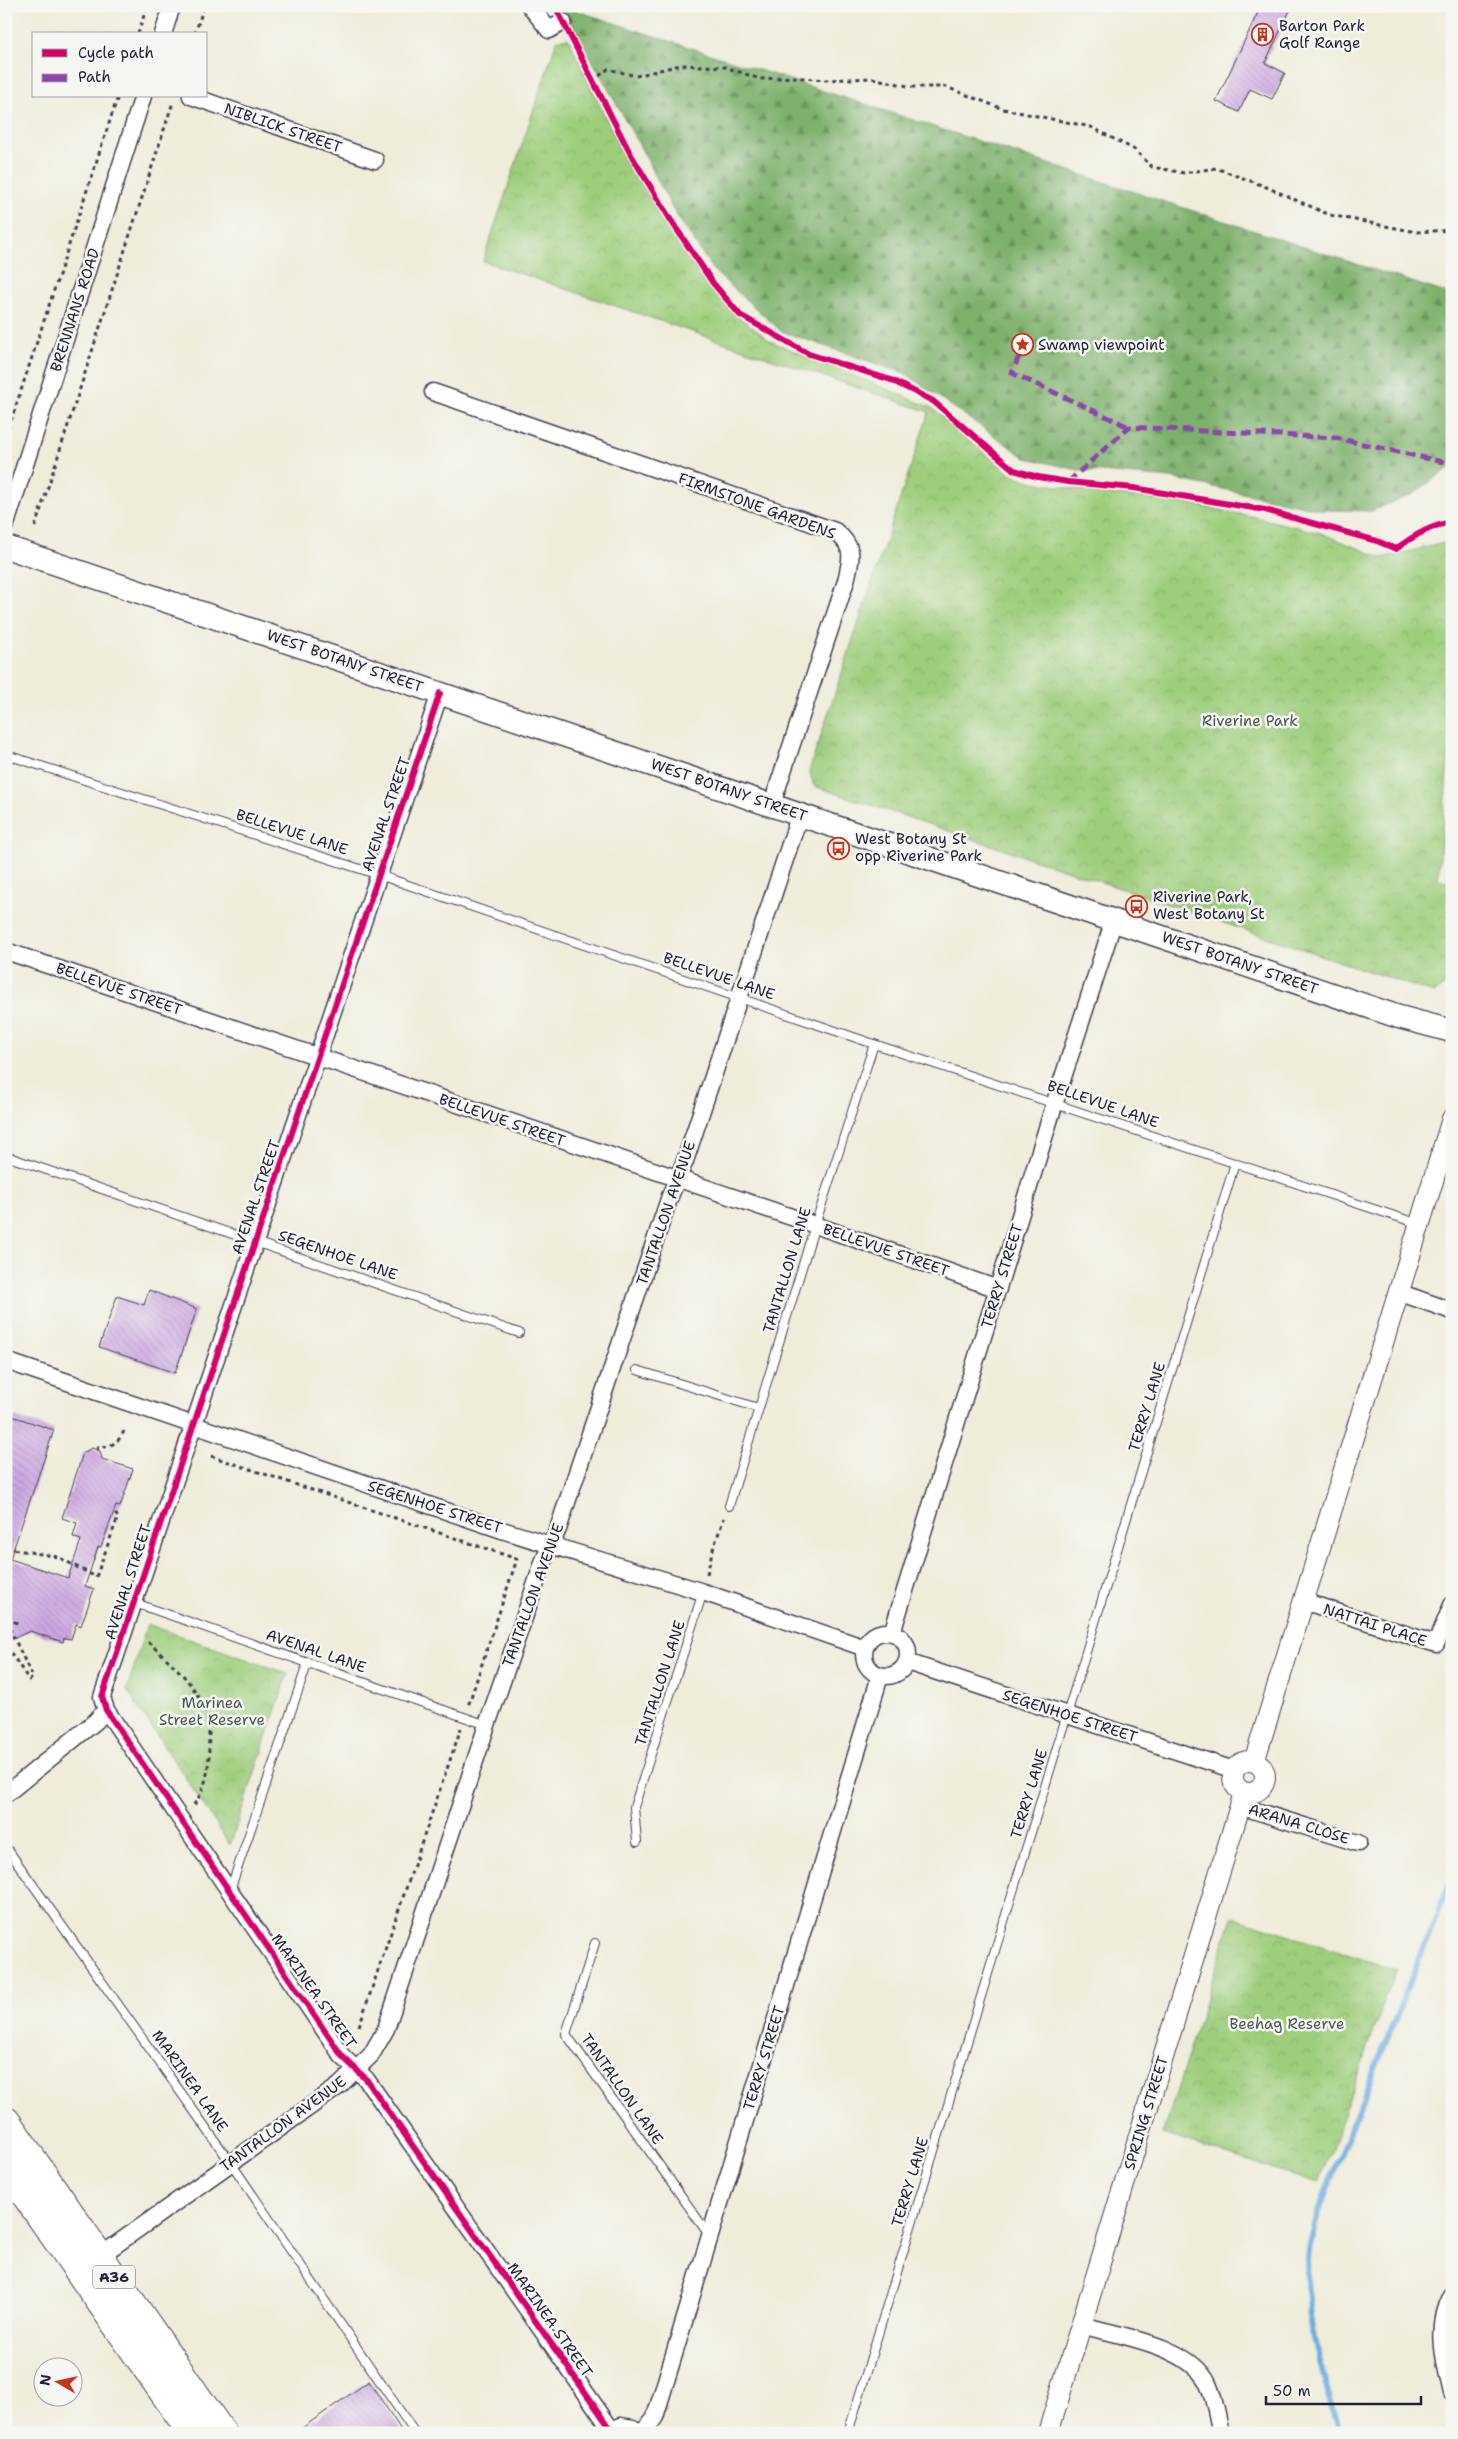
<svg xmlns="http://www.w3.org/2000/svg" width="1458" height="2439" viewBox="0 0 1458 2439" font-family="'Shantell Sans',sans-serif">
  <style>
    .forest { fill: url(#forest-firs); stroke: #506a54 }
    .park { fill: url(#park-crowns); stroke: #60785c }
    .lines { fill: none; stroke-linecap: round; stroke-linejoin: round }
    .stream { stroke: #6dace0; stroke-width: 6 }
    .building { fill: url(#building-back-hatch) }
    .service-casing { stroke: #414053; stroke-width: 10 }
    .minor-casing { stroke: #414053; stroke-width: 19 }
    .tertiary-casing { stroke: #414053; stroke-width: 22 }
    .secondary-casing { stroke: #414053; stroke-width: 25 }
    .trunk-casing { stroke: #414053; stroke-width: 30 }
    .path { stroke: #414053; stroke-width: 3; stroke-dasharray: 4 4; stroke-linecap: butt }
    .service { stroke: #fff; stroke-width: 8 }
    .minor { stroke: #fff; stroke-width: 16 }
    .tertiary { stroke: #fff; stroke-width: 20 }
    .secondary { stroke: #fff; stroke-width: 22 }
    .trunk { stroke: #fff; stroke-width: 28 }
    .quiet { stroke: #8e44ad; stroke-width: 5; stroke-dasharray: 10 5; stroke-linecap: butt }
    .cycleway-casing { stroke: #f6f6f2; stroke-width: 9 }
    .cycleway { stroke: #d6006c; stroke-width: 6 }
    .labels { text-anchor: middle; stroke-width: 5; stroke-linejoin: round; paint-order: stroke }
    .shield { fill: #f6f6f2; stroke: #626272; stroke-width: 1 }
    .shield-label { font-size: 14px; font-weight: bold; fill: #22223b }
    .poi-label { font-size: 15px; fill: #22223b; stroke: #f6f6f2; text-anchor: start }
    .street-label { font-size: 15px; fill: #22223b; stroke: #f6f6f2 }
    .park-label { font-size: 15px; fill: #47564e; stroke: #f6f6f2 }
  </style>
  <defs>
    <pattern id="forest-firs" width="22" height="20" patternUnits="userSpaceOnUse" patternTransform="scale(1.25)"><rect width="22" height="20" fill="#7eb16c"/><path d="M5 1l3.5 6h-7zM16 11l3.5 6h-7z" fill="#67905a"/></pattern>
    <pattern id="park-crowns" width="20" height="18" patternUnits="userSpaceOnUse" patternTransform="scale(1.25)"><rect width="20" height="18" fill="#9ece7c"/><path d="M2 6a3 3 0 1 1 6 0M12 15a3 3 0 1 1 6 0" fill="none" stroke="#88b16c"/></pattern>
    <pattern id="building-back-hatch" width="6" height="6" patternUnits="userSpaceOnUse" patternTransform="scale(1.25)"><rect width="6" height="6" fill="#cca7e1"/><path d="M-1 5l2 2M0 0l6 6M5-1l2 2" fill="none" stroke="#af8fc2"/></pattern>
  </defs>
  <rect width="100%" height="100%" fill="#f6f6f2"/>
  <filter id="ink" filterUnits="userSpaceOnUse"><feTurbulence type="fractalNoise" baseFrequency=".02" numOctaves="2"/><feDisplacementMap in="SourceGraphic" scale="10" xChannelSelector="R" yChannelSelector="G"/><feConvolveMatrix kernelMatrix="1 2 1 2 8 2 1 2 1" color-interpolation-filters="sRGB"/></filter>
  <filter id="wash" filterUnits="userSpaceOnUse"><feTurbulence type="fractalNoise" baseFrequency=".0096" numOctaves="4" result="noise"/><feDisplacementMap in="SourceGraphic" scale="20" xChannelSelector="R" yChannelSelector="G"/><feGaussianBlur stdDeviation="1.12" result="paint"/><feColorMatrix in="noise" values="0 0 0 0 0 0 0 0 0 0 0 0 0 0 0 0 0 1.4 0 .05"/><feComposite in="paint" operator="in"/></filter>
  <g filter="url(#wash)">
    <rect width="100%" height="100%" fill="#efecd9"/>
    <path class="forest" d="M562,6L1452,295V466L1413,494L1372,511L1323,510L1171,478L1078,470L1026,458L906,374L781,331L714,271L673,210L647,159Z"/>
    <path class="park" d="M568,38L620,148L698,271L732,311L770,341L932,408L1010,474L1033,482L1110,495L1175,501L1255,517L1321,533L1382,558L1452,541V750H1449L1438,879L1452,882V973L1445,985L1434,993L814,786L809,771L929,412L483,261L557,40Z
      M147,1624L288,1674L263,1747V1753L261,1754L230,1845L127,1690Z
      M1232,1917L1396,1970L1319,2183L1163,2134Z"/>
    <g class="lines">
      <path class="stream" d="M1340,2433C1324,2375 1300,2310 1309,2250C1314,2221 1326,2193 1336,2166L1452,1878"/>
    </g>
    <g id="blocks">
      <path class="building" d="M1261,6H1292L1265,63L1285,73L1272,99L1250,89L1239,112L1216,101Z
        M149,1290L197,1309L175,1373L99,1347L117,1296L144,1305Z
        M6,1414L54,1430L10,1559L68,1578L81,1540L73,1537L77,1523L62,1518L83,1453L92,1448L100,1451L102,1459L133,1469L120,1507L116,1506L101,1547H98L85,1586L94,1589L81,1626L76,1624L71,1639L64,1638L63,1642L30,1631L6,1642Z
        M369,2381L403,2433H295Z"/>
    </g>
  </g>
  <g filter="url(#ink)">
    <use href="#blocks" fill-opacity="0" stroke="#414053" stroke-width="1"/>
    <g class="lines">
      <defs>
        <path id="service" d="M10,756L379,875L874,1044L1419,1224
          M6,1156L519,1333
          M637,1370L758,1408
          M729,1506L815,1225L874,1044
          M135,1603L487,1725
          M637,1842L634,1807L703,1592
          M6,1847L231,2163L415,2433
          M230,1890L308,1662
          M595,1943L566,2034L709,2235
          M848,2433L1235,1163"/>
        <path id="minor" d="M530,6L549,30L563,22
          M163,34L172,6
          M191,96L375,160
          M433,392L835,531C856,548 851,558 846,581L772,804
          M6,524L143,96
          M440,693L102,1697L106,1710L342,2056L366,2079L611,2429
          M6,951L815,1225L998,1289
          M1398,1292L1452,1311
          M6,1361L502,1530L703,1592L865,1648
          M1303,1601L1436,1644L1452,1605
          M864 1654a22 22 0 1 1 44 0a22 22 0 1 1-44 0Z
          M892,1633L1055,1102L1114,920
          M907,1662L1234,1770
          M6,1794L96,1721L106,1710
          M1240,1806L1358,1843
          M100,2256L339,2086L371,2055L386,2029L487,1725L544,1560L558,1529L670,1196L685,1161L800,814
          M1452,2295C1435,2326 1444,2360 1452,2393
          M1081,2325C1118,2335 1191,2346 1208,2384C1215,2399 1217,2417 1221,2433
          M607,2433L621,2426L633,2428L637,2433
          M638,2433L648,2426L655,2417L880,1676"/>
        <path id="tertiary" d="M1233 1777a16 16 0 1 1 32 0a16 16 0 1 1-32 0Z
          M1254,1762L1452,1119
          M1048,2433L1244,1793"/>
        <path id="secondary" d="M6,547L1399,1017L1452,1031"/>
        <path id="trunk" d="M6,2121L222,2433
          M6,2167L192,2433"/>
      </defs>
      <use href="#service" class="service-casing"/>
      <use href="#minor" class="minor-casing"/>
      <use href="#tertiary" class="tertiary-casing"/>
      <use href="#secondary" class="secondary-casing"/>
      <use href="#trunk" class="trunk-casing"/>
      <path class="path" d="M138,34L147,6
        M195,34L204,6
        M593,81L608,69L636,76L680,65L725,67L760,79L793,77L825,80L872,78L912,87H946L1003,109L1091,127L1135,150L1152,167L1184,173L1216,168L1264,186L1330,215L1416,232L1452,230
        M6,436L118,96
        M35,527L173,102
        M97,1450L98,1447C113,1448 121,1440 125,1428
        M211,1456L517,1559L468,1706
        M6,1548L58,1557L96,1577L118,1517L114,1512
        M707,1574L712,1552L724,1518
        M6,1619L20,1624
        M6,1621L33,1678L29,1680L11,1653
        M6,1633L7,1638
        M148,1642C172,1663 201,1688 208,1721C210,1730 208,1742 209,1751C209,1771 205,1791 193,1806
        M359,2026L461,1728"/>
      <use href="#service" class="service"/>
      <use href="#minor" class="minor"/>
      <use href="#tertiary" class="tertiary"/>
      <use href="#secondary" class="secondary"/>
      <use href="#trunk" class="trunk"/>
      <path class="quiet" d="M1025,342L1012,373L1129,427
        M1068,482L1129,427L1336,438L1452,464
        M6,756H10"/>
      <defs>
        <path id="cycleway" d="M555,6L630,153L672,222L713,283L740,315L809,354L891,380L933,401L1014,470L1038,477L1068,482L1134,488L1265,510L1377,541L1396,549C1413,536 1431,525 1452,522
          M440,693L102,1697L106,1710L342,2056L366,2079L611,2429"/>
      </defs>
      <use href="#cycleway" class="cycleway-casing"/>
      <use href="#cycleway" class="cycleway"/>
    </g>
  </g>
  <defs>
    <symbol id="building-ring" viewBox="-11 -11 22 22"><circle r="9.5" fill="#f6f6f2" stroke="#c8321e" stroke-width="1.5"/><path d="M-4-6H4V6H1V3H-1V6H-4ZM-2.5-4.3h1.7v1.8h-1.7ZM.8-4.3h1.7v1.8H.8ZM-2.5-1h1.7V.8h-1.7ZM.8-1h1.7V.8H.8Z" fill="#c8321e"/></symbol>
    <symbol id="sight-ring" viewBox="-11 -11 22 22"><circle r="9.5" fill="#f6f6f2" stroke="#c8321e" stroke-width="1.5"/><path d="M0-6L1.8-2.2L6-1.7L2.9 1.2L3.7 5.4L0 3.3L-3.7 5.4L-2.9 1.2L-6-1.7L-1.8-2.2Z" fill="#c8321e"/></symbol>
    <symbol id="bus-ring" viewBox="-11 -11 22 22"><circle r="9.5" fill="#f6f6f2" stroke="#c8321e" stroke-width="1.5"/><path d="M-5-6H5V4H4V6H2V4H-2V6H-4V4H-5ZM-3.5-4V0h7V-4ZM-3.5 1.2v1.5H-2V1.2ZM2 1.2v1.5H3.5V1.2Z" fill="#c8321e"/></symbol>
  </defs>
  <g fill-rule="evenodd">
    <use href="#building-ring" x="1250" y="22" width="25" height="25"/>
    <use href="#sight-ring" x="1010" y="332" width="25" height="25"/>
    <use href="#bus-ring" x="826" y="836" width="25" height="25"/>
    <use href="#bus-ring" x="1124" y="894" width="25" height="25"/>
  </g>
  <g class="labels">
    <rect class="shield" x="93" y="2265.5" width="42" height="23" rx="4"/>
    <g class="shield-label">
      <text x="114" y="2282">A36</text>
    </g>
    <g class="poi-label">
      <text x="1279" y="31">Barton Park<tspan x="1279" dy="17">Golf Range</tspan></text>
      <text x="1038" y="350">Swamp viewpoint</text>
      <text x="855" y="844">West Botany St<tspan x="855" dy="17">opp Riverine Park</tspan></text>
      <text x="1153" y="902">Riverine Park,<tspan x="1153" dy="17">West Botany St</tspan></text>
    </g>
    <g class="street-label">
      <text transform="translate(283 128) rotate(19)" y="5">NIBLICK STREET</text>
      <text transform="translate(75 310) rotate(-72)" y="5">BRENNANS ROAD</text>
      <text transform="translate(757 506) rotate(20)" y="5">FIRMSTONE GARDENS</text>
      <text transform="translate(345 661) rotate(19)" y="5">WEST BOTANY STREET</text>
      <text transform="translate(729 790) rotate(19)" y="5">WEST BOTANY STREET</text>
      <text transform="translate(386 814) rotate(-71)" y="5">AVENAL STREET</text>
      <text transform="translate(292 832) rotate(18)" y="5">BELLEVUE LANE</text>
      <text transform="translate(1240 963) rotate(19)" y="5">WEST BOTANY STREET</text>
      <text transform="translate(719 976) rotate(19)" y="5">BELLEVUE LANE</text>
      <text transform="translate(119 989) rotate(19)" y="5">BELLEVUE STREET</text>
      <text transform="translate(1103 1104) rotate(19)" y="5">BELLEVUE LANE</text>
      <text transform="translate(502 1120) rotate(19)" y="5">BELLEVUE STREET</text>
      <text transform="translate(256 1197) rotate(-71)" y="5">AVENAL STREET</text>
      <text transform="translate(666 1213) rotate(-71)" y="5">TANTALLON AVENUE</text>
      <text transform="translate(886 1250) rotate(19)" y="5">BELLEVUE STREET</text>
      <text transform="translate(338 1255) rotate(19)" y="5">SEGENHOE LANE</text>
      <text transform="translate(787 1270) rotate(-73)" y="5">TANTALLON LANE</text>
      <text transform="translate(1002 1276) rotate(-73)" y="5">TERRY STREET</text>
      <text transform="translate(1147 1407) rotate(-73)" y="5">TERRY LANE</text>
      <text transform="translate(435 1507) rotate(18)" y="5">SEGENHOE STREET</text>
      <text transform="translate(128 1582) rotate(-72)" y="5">AVENAL STREET</text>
      <text transform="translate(533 1595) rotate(-70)" y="5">TANTALLON AVENUE</text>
      <text transform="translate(1375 1625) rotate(18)" y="5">NATTAI PLACE</text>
      <text transform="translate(316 1651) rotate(19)" y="5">AVENAL LANE</text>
      <text transform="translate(660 1683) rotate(-72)" y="5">TANTALLON LANE</text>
      <text transform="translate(1070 1716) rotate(18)" y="5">SEGENHOE STREET</text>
      <text transform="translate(1029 1794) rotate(-73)" y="5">TERRY LANE</text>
      <text transform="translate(1299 1824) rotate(17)" y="5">ARANA CLOSE</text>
      <text transform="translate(314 1991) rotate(55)" y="5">MARINEA STREET</text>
      <text transform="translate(764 2058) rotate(-73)" y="5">TERRY STREET</text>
      <text transform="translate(190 2081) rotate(55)" y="5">MARINEA LANE</text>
      <text transform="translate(622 2089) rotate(55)" y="5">TANTALLON LANE</text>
      <text transform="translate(1146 2113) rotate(-73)" y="5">SPRING STREET</text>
      <text transform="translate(283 2124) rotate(-36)" y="5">TANTALLON AVENUE</text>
      <text transform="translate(910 2182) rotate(-73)" y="5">TERRY LANE</text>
      <text transform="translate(550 2320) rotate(55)" y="5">MARINEA STREET</text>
    </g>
    <g class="park-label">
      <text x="1250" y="726">Riverine Park</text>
      <text x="212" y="1708">Marinea<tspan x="212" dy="17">Street Reserve</tspan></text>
      <text x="1287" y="2029">Beehag Reserve</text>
    </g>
  </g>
  <rect width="1458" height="2439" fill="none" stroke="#f6f6f2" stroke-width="25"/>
  <rect x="32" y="32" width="175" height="65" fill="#f6f6f2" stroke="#a1a1a9"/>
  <rect x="42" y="49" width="25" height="8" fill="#d6006c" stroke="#a1a1a9"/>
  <text x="78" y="58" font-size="15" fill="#22223b">Cycle path</text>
  <rect x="42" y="74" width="25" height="8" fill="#8e44ad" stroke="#a1a1a9"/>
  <text x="78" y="82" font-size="15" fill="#22223b">Path</text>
  <g transform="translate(58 2382) rotate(279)"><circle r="24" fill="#f6f6f2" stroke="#a1a1a9"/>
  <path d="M0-4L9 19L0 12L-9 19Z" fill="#c8321e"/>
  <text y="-8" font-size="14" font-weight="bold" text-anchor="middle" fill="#22223b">N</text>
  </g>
  <path d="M1266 2396v8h155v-8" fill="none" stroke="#22223b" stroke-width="2.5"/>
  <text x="1273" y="2396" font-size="15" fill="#22223b" stroke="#f6f6f2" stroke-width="4" paint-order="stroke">50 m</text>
</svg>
